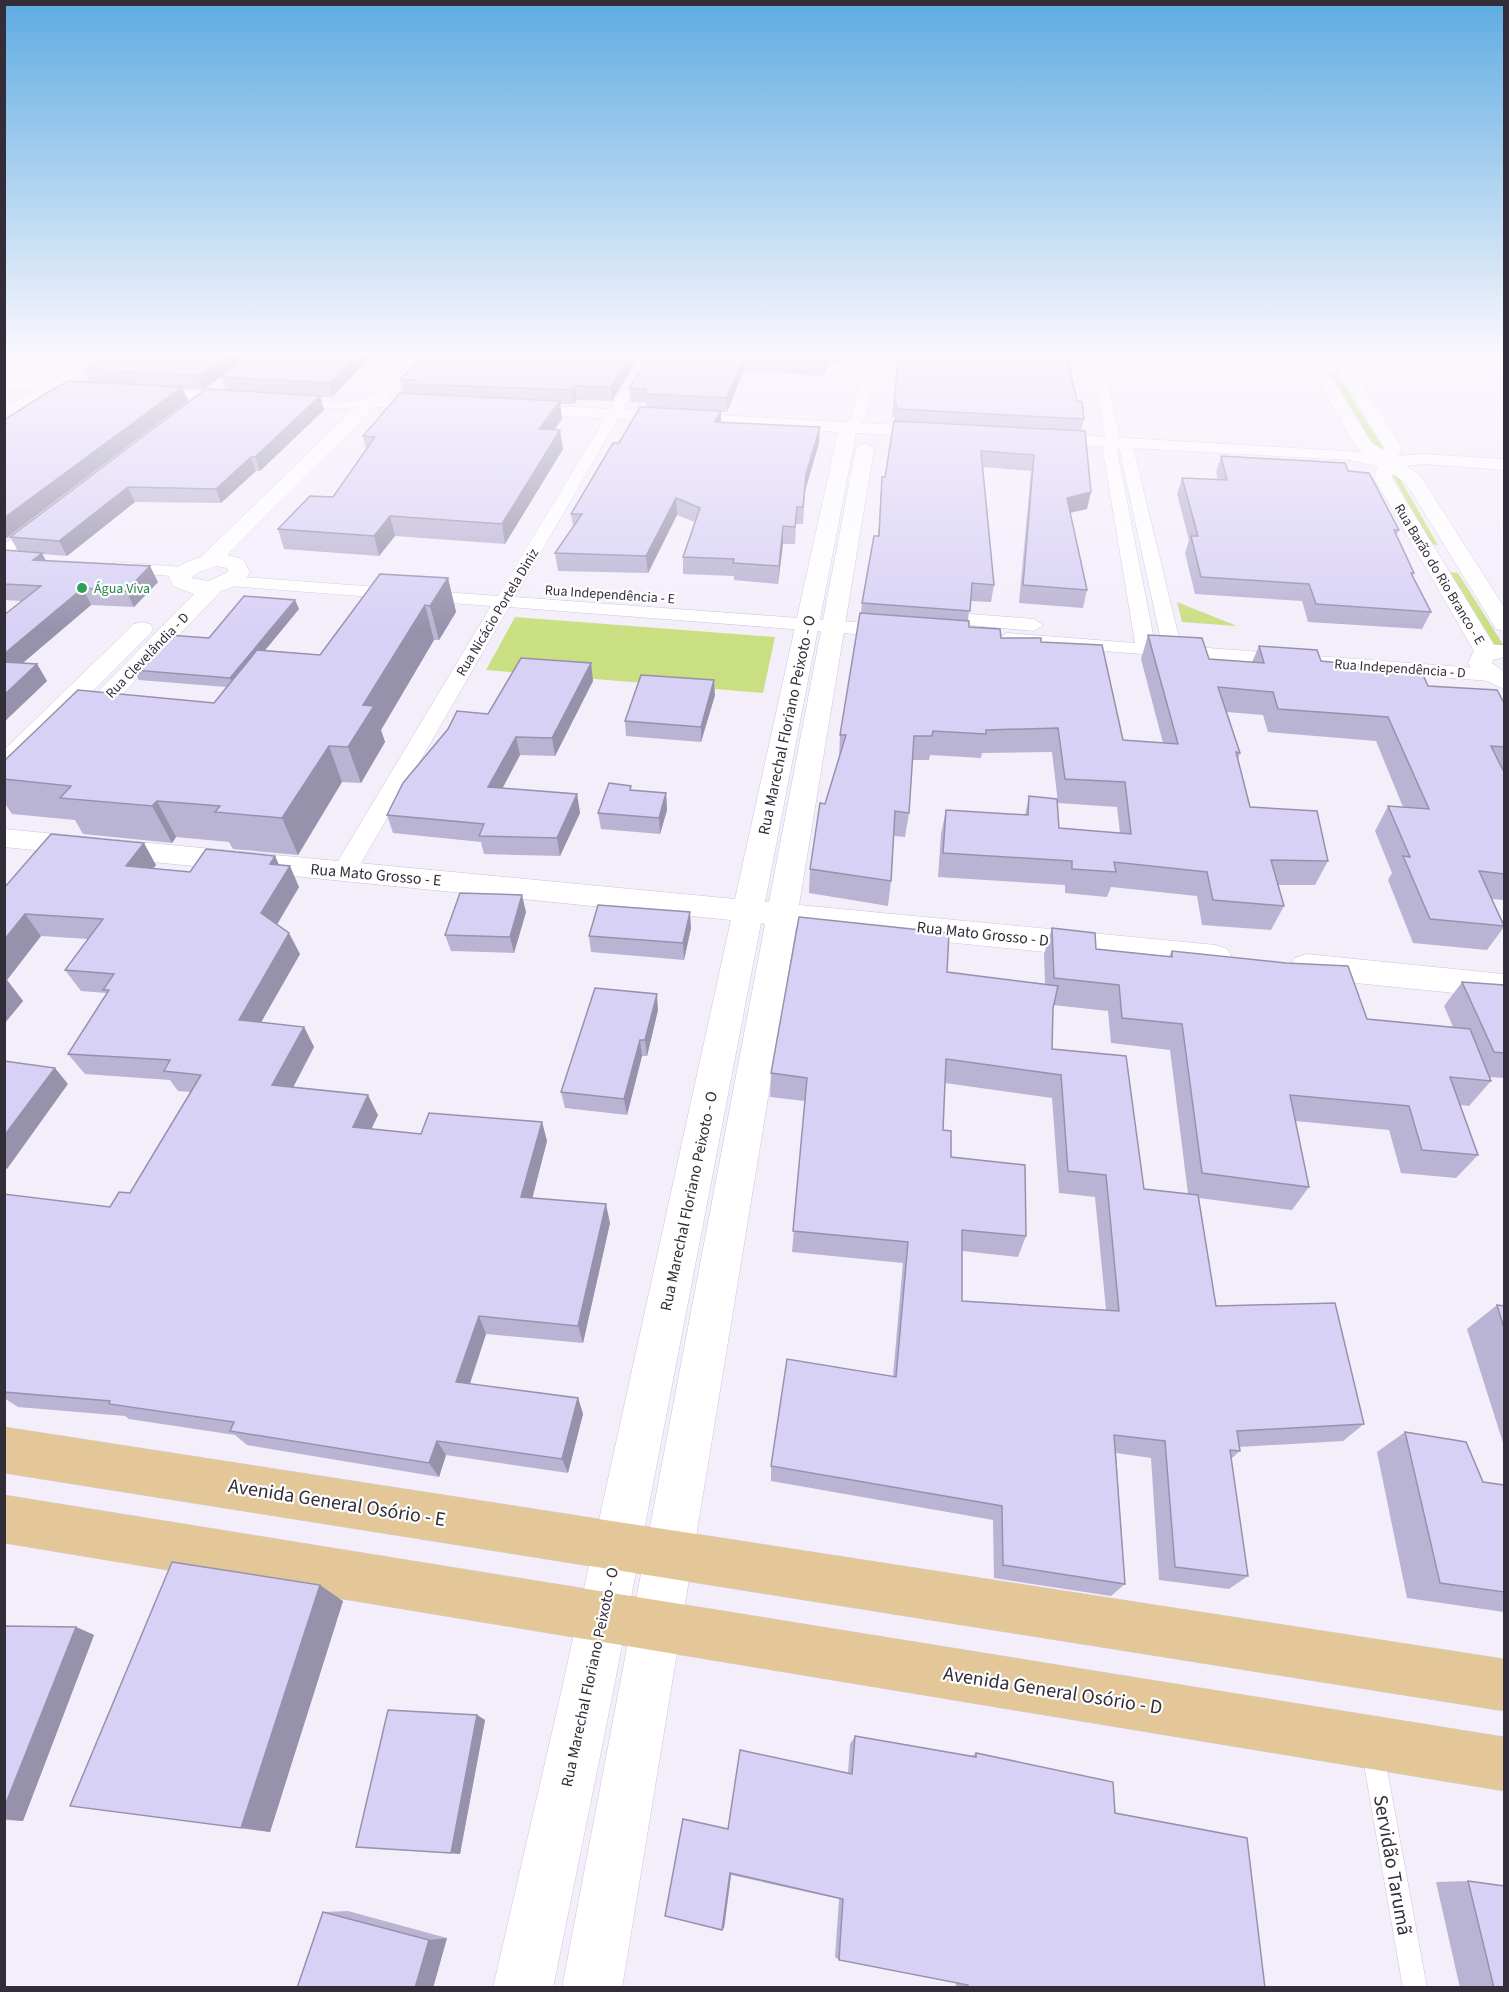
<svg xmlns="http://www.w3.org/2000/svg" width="1509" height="1992" viewBox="0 0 1509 1992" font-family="'Source Sans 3',sans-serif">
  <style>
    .green { fill: #cadf82 }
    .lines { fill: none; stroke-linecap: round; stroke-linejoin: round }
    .service-casing { stroke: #cfc2e0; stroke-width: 1 }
    .minor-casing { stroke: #cfc2e0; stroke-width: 1 }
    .tertiary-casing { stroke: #cfc2e0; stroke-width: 1 }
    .primary-casing { stroke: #d2d1d3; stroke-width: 1 }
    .service { fill: #fff; fill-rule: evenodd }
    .minor { fill: #fff; fill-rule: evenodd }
    .tertiary { fill: #fff; fill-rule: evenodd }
    .primary { fill: #e3c798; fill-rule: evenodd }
    .wall { fill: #bab4d4; fill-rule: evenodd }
    .shaded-wall { fill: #9792ac }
    .building { fill: #d8d1f6; stroke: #9792ac; stroke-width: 1.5; fill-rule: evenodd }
    .leisure-dot { fill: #2e9e5b; stroke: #fefefe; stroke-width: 2 }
    .labels { text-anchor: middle; stroke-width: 4.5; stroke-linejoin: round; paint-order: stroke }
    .far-street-label { font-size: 14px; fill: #322d39; stroke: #fefefe }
    .far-leisure-label { font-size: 14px; fill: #27864d; stroke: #fefefe; text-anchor: start }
    .street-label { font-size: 16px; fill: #322d39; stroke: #fefefe }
    .near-street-label { font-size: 20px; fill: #322d39; stroke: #fefefe }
  </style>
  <rect width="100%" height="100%" fill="#f4eefb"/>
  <path class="green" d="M1331,374H1337L1383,448H1375Z
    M1392,474H1397L1438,545L1431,544Z
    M1450,572L1458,573L1504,646L1494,644Z
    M1177,602L1237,626L1182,622Z
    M515,617L775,637L763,693L486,670Z"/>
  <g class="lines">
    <defs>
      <path id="service" d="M1373,1742L1381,1745L1384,1753L1427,1988H1403L1362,1753L1365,1745Z"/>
      <path id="minor" d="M95,353H109L64,383L98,386V392L52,391L4,419V409L35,390L4,388V380L47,382Z
        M420,353H433C383,417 358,411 284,404L277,400L284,396C315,399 352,410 380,392C395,381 407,365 420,353Z
        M644,353H656L515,597L894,625L903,631L894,637L509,607L353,877L344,879L335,877L332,871L491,606L229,586L220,581L229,576L498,596Z
        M867,353H879L865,419L853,430H843L841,427L851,417Z
        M1090,353H1102L1119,435L1116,442L1117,451L1155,644L1162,645L1119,447L1126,443L1133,447L1181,646L1490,669L1497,671L1500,675L1497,679L1490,681L1000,643L997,639L1007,633L1135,643L1103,451L1102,442L1105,435Z
        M149,388L234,393L241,397L234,401L144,395L142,392Z
        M44,517L50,519L52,522L50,525L4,557V544Z
        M116,562L183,567L192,572L183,577L110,571L107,567Z
        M932,611L1034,619L1043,625L1034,631L925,621L923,617L925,613Z"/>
      <path id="tertiary" d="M1301,353H1316L1371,442L1383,450L1384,447L1338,372L1340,369L1346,367L1354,372L1402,447L1399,456L1424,454L1504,459V470L1424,464L1406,466L1420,475L1504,607V631L1496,629L1493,624L1406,483L1393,474L1392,478L1494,645H1504V657L1493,660L1492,663L1504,672V689L1476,676L1468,663L1474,651L1374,478L1377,466L1349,460L1042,443L1033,438L1042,433L1362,452L1355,445Z
        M371,397L437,400L445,405L437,410L375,407L227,555L243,559L250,573C243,583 233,588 221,591L88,730L79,733L70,730L66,725L70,720L194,594L173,586L169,577C178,565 187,561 201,557L365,398ZM216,566L227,568L228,572L209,581L191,578L199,572Z
        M518,404L937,427L946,432L937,437L856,433L765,902H769L856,448L865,443L874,448L799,905L1216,945L1227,949L1232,957L1227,965L1216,969L796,927L622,1988H562L765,924L761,923L611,1702L553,1988H493L559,1702L731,920L4,847V829L735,899L838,432L512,413L510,409L512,405Z
        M142,622L150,624L153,629L150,634L13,771L4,773V750L134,624Z
        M1306,954L1504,974V998L1306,978L1295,974L1290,966L1295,958Z"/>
      <path id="primary" d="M4,1427L1504,1659V1711L4,1473Z
        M4,1495L1504,1737V1791L4,1543Z"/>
    </defs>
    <use href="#service" class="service-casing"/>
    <use href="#minor" class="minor-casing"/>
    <use href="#tertiary" class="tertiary-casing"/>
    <use href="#primary" class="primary-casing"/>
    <use href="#service" class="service"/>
    <use href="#minor" class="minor"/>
    <use href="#tertiary" class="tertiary"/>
    <use href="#primary" class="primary"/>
  </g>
  <path class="wall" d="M108,353H418L410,359L371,357L332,397H320L324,410L260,471H256L221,503L135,502L67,556L42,554L46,561L158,582L134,607L91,605L23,663L37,664L47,681L4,722L22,601L4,600V550L18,551L10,537L226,390L221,377L236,365L203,390L183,389L188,401L89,382L84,369Z
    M426,353H633L634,365L612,401L577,400L573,404H560L562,419L554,430L563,449L505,544L395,536L379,556L284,549L278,529L333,497L366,449L363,436L403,393L400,379Z
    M682,353H845L842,364L828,363L823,376L744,370L727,412H721V422L819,443L805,491L803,524H796L795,544H783L778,584L734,580V576L683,574V557L695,522L677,515L648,573L558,571L555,553L573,527L571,514L619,443L650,408L646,406V403L630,402L629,388L680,355Z
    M899,353L1077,401L1084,419L1081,431L1087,509L1070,513L1087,590L1083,608L1019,603L1031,471L983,467L994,585L991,602L970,601L968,620L969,627L1001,638L1041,642L1123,740L1163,743L1141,659L1148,635L1209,659L1252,662L1259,646L1321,661L1382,672L1428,686L1504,703V900L1492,899L1504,924V927L1487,950L1413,943L1388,880L1392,873L1375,831L1388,806L1403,807L1376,741L1268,732L1263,715L1227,712L1240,753L1238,759L1250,807L1328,861L1315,885H1278L1284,906L1271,930L1202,925L1197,896L1111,887L1107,897L1065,893V885L938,877L941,834L946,810L1025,815L1029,796L1059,828L1120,833L1117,807L1058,803L1052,752L982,753L981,758L930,755L929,760H912L909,813L905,837L894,836L891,881L888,906L809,893L810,869L825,804L839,759L840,735L861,613L862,603L878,536L882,477H885L894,421L895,417H892Z
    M1221,456L1348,471L1399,530L1396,535L1414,573L1413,576L1431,612L1422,629L1308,622L1302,601L1195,594L1185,553L1189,540L1177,494L1182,478L1218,480L1216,472Z
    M448,578L456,612L439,640H434L381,730L385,742L361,783L342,782L298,855L233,849L229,842L176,837L172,843L83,834L75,820L12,814L4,802V761L214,703L226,687L139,680L133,670L295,600L299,609L265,650L320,655Z
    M591,663L593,681L555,756L520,755L502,789L577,794L580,813L560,856L484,854L481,842L393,833L387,815L488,714Z
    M715,695L701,742L626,736L625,721Z
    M632,790L666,793L667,810L660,834L601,829L598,813Z
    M275,856L279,865L299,887L277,925L300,954L261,1022L304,1027L314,1047L293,1087L378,1115L371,1129L421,1134L542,1122L547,1141L532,1198L610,1223L583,1343L486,1334L470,1384L578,1398L583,1414L568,1473L446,1455L439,1477L247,1445L235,1435L129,1419L125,1416L18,1407L4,1398V1194L110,1207L130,1193L191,1092L178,1091L170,1080L85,1074L68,1054L106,994V993L81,991L65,970L88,939L41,936L7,980L23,1001L4,1024V888L156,865L153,868L190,872Z
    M526,912L514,953L451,951L445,935Z
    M691,928L684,960L591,952L589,936Z
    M1052,928L1096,949L1169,956L1172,951L1367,1019L1453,1027L1444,1006L1462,982L1504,985V1078L1490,1077L1491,1081L1469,1106L1460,1105L1478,1155L1456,1178L1401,1173L1389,1130L1295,1121L1309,1187L1292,1210L1199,1198L1216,1306L1364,1424L1343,1441L1239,1447L1240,1451L1231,1459L1248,1576L1229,1589L1159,1580L1151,1458L1116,1453L1125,1584L1111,1596L994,1578L993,1520L771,1481V1466L893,1376L903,1263L792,1252L805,1101L770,1097L771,1073L947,972L1045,984L1044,954ZM1053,1005L1108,1011L1111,1043L1170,1050L1188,1194L1144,1189L1052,1049ZM945,1083L1052,1098L1059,1193L1095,1197L1106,1310L962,1301V1251L1018,1257L1026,1236L951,1157L943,1130Z
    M658,1010L647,1056H642L627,1115L565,1108L561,1092Z
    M1497,1305L1504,1306V1446L1467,1329Z
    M1405,1432L1483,1482L1504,1485V1612L1407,1598L1377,1452Z
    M343,1601L270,1832L70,1806Z
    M4,1626L76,1627L94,1635L23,1821L4,1820Z
    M477,1715L485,1720L460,1854L367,1848L356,1847Z
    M855,1736L972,1756L976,1753L1115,1813L1265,1988H956V1983L839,1960L835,1957L839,1899L731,1875L724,1928L728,1829L848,1773L850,1744Z
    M1468,1881L1504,1988H1460L1436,1882Z
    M348,1911L447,1938L433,1988L323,1912Z"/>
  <path class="shaded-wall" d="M230,353H253L203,390L198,376Z
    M359,353H370L371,357L332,397L329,383Z
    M409,353H418L410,359Z
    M632,353L634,365L612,401L611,387Z
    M828,353H829L828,363L823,376L824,362Z
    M843,353H845L842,364Z
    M744,357V370L727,412V398Z
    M575,386L577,400L573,404L572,390Z
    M182,387L188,401L4,540V518Z
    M320,396L324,410L260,471L255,457Z
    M560,401L562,419L541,448L539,429Z
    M721,411V427L715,422Z
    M820,427L819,443L805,491L803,524L806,474Z
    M560,430L563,449L505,544L502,524Z
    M251,457L256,471L221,503L216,489Z
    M128,487L135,502L67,556L59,541Z
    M1091,492L1087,509L1063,514L1067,498Z
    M676,498L677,515L648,573L646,556Z
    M390,516L395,536L379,556L374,536Z
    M783,526V544L778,584L779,566Z
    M42,553L50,569L33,560Z
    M150,566L158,582L134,607L126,591Z
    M448,578L456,612L439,640L430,606Z
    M83,588L91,605L5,678L4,677V654Z
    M295,600L299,609L234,688L230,678Z
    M425,605L434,640L381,730L385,742L361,783L348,747L363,705Z
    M591,663L593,681L555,756L552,738Z
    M37,664L47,681L4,722V695Z
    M714,680L715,695L701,742V727Z
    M516,737L520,755L493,806L488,787Z
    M329,746L342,782L298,855L282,818Z
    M666,793L667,810L660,834L659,818Z
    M577,794L580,813L560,856L557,838Z
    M157,801L176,837L172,843L152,806Z
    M144,843L156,865L139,887L126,866Z
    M275,856L284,876L290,866L299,887L271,934L261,913L270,864Z
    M522,895L526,912L514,953L510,937Z
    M690,912L691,928L684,960L683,943Z
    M25,914L41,936L7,980L23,1001L4,1024V940Z
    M289,933L300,954L251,1040L239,1020Z
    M657,994L658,1010L647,1056L645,1040Z
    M304,1027L314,1047L284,1105L272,1085Z
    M640,1040L642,1056L627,1115L624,1099Z
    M55,1068L68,1084L7,1169L4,1167V1136Z
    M368,1095L378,1115L363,1147L353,1127Z
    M542,1122L547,1141L528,1215L521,1197Z
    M606,1204L610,1223L583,1343L578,1326Z
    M479,1316L486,1334L465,1398L456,1382Z
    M578,1398L583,1414L568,1473L562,1459Z
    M437,1441L446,1455L439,1477L429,1463Z
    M320,1585L343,1601L270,1832L241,1828Z
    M76,1627L94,1635L23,1821L4,1819V1808Z
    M477,1715L485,1720L460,1854L451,1853Z
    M730,1873L731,1875L724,1928L722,1930Z
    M447,1938L433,1988H415L429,1940Z"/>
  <path class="building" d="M108,353H230L198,376L84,369Z
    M252,353H359L329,383L221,377Z
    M426,353H632L611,387L575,386L572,390L412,384L415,380L400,379Z
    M650,353L680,355L682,353H828L824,362L744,357L727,398L649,394L645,392L646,389L629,388Z
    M899,353H1066L1077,401L1082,402L1084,419L896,409V404H894Z
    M68,381L182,387L4,518V420L48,392Z
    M206,389L320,396L255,457H251L216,489L128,487L59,541L10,537Z
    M400,393L560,401L539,429L560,430L502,524L390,516L374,536L278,529L310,496L333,497L375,437L363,436Z
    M640,407L721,411L715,422L820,427L806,474L803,507H797L795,527L783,526L779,566L733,563L734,559L683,557L700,508L676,498L646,556L555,553L582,514H571L613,443H619Z
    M894,421L1085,431L1091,492L1067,498L1087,590L1023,585L1034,455L981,451L994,585L972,583L970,611L862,603L874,536H879L882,477H885Z
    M1221,456L1345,463L1348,471L1369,473L1399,530H1394L1414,573H1411L1431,612L1316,604L1309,584L1201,577L1191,536H1198L1182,478L1227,480Z
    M4,550L42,553L33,560L150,566L126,591L83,588L4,654V615L41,586L4,584Z
    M380,574L448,578L430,606L425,605L363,705L374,706L348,747L329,746L282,818L215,812L220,806L157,801L152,806L60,798L71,786L4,779V761L78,690L214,703L257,650L320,655Z
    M244,596L295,600L230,678L133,670L168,635L209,638Z
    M860,613L969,621V627L1000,629L1001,638H1041V642L1102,645L1123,740L1178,744L1148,635L1202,638L1209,659L1264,663L1259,646L1317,650L1321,661L1380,667L1382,672L1423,675L1428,686L1497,690L1504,703V747L1491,746L1504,772V874L1479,871L1504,926L1430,919L1403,856L1410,857L1388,806L1429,809L1388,717L1278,709L1273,692L1218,687L1240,753L1236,752L1250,807L1317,811L1328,861L1271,860L1284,906L1213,900L1207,872L1114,862L1116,872L1072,869V861L943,853L946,810L1028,815L1029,796L1057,799L1059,828L1131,834L1125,782L1065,779L1058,728L986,730V734L933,731L932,736H914L909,813L895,811L891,881L810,869L820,803L825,804L846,735H840Z
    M521,658L591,663L552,738L516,737L488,787L577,794L557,838L479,836L484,824L387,815L403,783L448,729L457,711L488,714Z
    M4,662L37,664L4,695Z
    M641,675L714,680L701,727L625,721Z
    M609,783L631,786L630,790L666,793L659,818L598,813Z
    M51,834L144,843L126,866L190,872L206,849L275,856L270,864L290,866L261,913L289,933L239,1020L304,1027L272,1085L368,1095L353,1127L421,1134L429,1113L542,1122L521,1197L606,1204L578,1326L479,1316L456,1382L578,1398L562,1459L437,1441L429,1463L230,1431L234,1422L109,1404L110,1401L4,1392V1194L110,1207L119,1192L130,1193L201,1075L164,1071L170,1060L68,1054L109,990H103L114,974L65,970L103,919L25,914L4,940V888Z
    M460,893L522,895L510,937L445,935Z
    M598,905L690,912L683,943L589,936Z
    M799,917L949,933L947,972L1058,986L1053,1008L1052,1049L1126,1056L1144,1189L1198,1195L1216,1306L1335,1303L1364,1424L1237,1431L1240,1451L1230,1450L1248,1576L1175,1567L1165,1441L1114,1435L1125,1584L1003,1565L1002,1506L771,1466L787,1359L896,1377L908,1242L793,1231L807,1078L771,1073ZM946,1059L1061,1075L1068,1171L1106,1175L1119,1311L962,1301V1230L1026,1236L1025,1165L951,1157V1131L943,1130Z
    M1052,928L1095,933L1096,949L1172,957V951L1286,963L1348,966L1367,1019L1470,1029L1491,1081L1450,1077L1478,1155L1422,1150L1409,1106L1290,1095L1309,1187L1202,1173L1182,1024L1122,1018L1119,985L1054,978Z
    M1462,982L1504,985V1053L1494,1052Z
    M595,988L657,994L645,1040H640L624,1099L561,1092Z
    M4,1061L55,1068L4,1136Z
    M1497,1305L1504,1306V1328Z
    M1405,1432L1466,1442L1483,1482L1504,1485V1592L1440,1583Z
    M172,1562L320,1585L241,1828L70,1806Z
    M4,1626L76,1627L4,1808Z
    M388,1710L477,1715L451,1853L356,1847Z
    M855,1736L976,1757V1753L1113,1782L1115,1813L1247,1838L1265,1988H968V1985L839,1960L843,1899L730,1873L722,1930L665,1916L683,1819L728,1829L740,1750L852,1774Z
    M1468,1881L1504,1886V1988H1494Z
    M323,1912L429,1940L415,1988H297Z"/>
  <linearGradient id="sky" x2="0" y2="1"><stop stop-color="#5eace2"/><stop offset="0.56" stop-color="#faf7fd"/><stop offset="1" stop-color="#faf7fd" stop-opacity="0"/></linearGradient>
  <rect width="1509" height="631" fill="url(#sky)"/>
  <circle class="leisure-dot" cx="82" cy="588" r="6"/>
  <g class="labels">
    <g class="far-street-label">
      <text transform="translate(1440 574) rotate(59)" y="5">Rua Barão do Rio Branco - E</text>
      <text transform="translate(610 594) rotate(4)" y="5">Rua Independência - E</text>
      <text transform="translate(497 612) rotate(-59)" y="5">Rua Nicácio Portela Diniz</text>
      <text transform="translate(147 655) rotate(-46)" y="5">Rua Clevelândia - D</text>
      <text transform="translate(1400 668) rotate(4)" y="5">Rua Independência - D</text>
    </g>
    <g class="far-leisure-label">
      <text x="94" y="593">Água Viva</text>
    </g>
    <g class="street-label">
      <text transform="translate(786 725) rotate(-78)" y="6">Rua Marechal Floriano Peixoto - O</text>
      <text transform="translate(376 874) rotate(5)" y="6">Rua Mato Grosso - E</text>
      <text transform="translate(983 933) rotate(6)" y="6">Rua Mato Grosso - D</text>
      <text transform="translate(688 1201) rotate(-78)" y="6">Rua Marechal Floriano Peixoto - O</text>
      <text transform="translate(589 1677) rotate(-78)" y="6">Rua Marechal Floriano Peixoto - O</text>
    </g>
    <g class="near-street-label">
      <text transform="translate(337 1502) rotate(9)" y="7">Avenida General Osório - E</text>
      <text transform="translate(1053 1690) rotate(9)" y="7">Avenida General Osório - D</text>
      <text transform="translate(1393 1865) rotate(80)" y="7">Servidão Tarumã</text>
    </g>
  </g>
  <rect width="1509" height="1992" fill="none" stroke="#322d39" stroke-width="12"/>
</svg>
